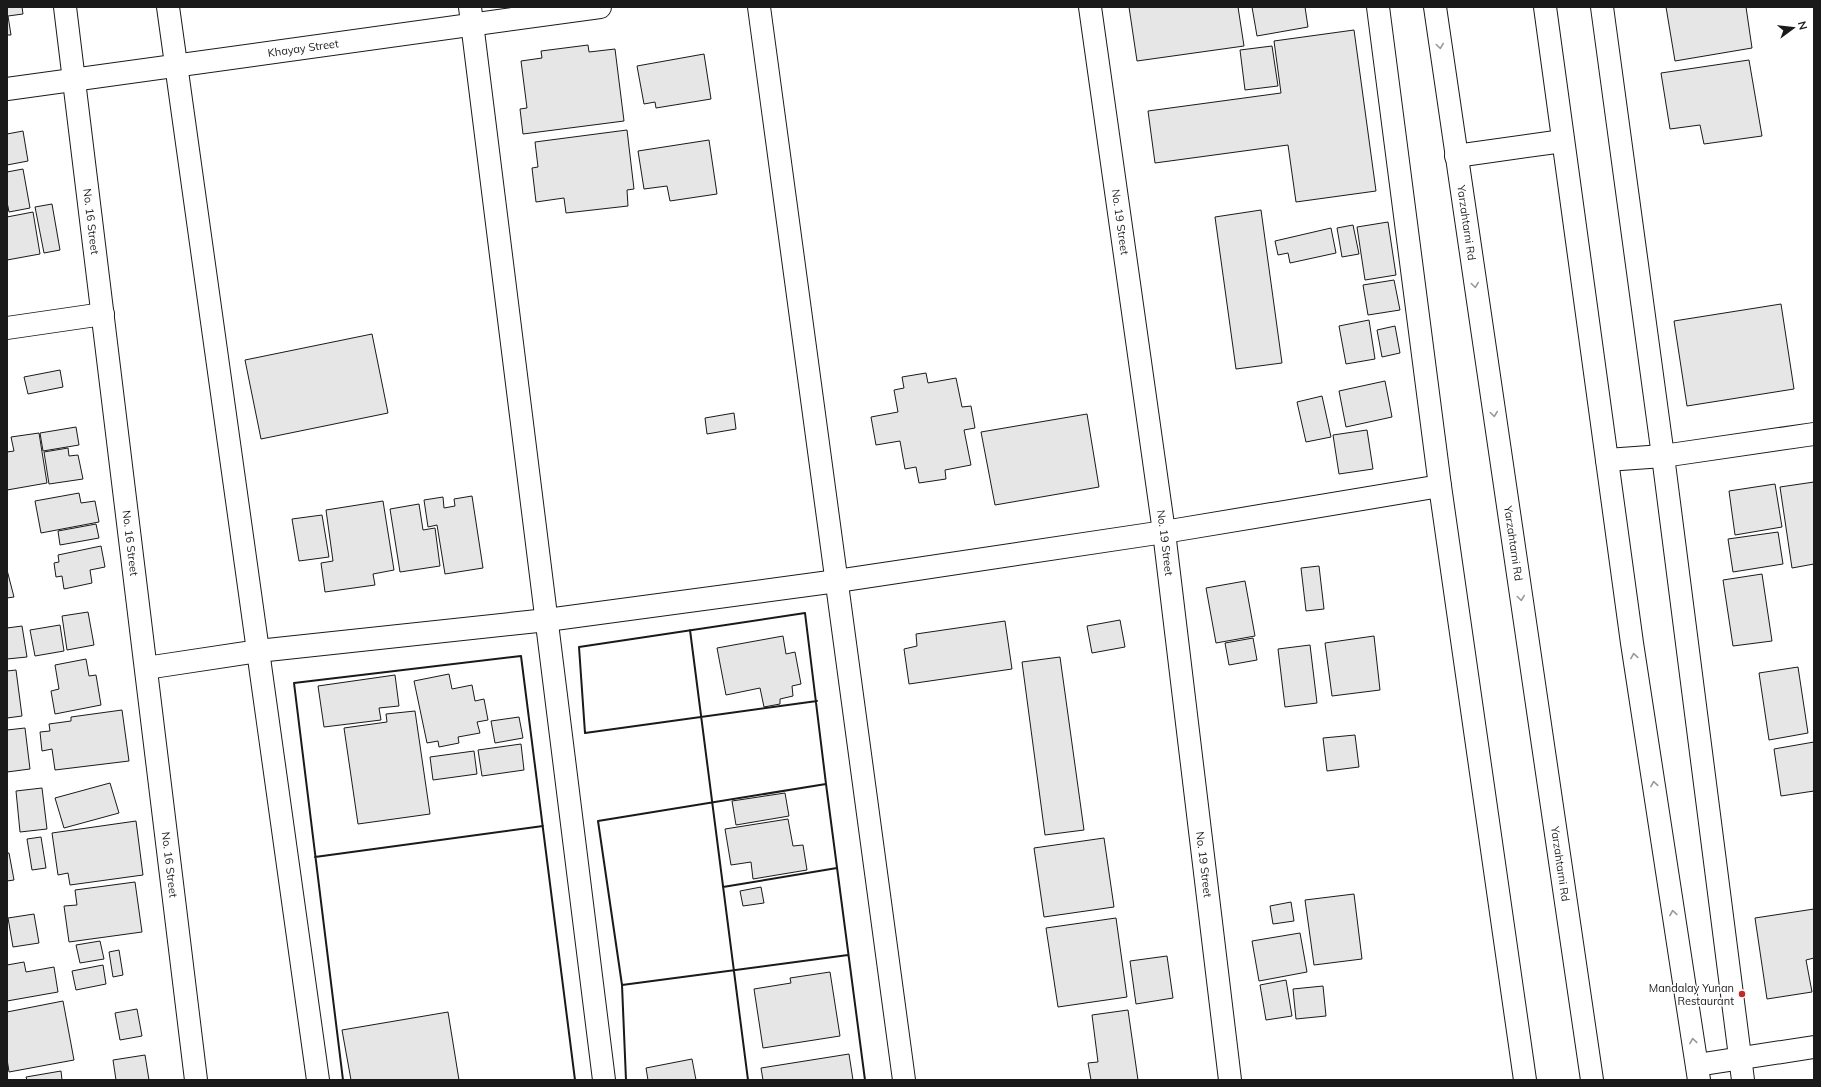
<svg xmlns="http://www.w3.org/2000/svg" width="1821" height="1087" viewBox="0 0 1821 1087" font-family="Mulish,sans-serif">
  <style>
    .building { fill: #e6e6e6; stroke: #1a1a1a }
    .lines { fill: none; stroke-linecap: round; stroke-linejoin: round }
    .minor-casing { stroke: #1a1a1a; stroke-width: 24 }
    .major-casing { stroke: #1a1a1a; stroke-width: 24 }
    .highway-casing { stroke: #1a1a1a; stroke-width: 24 }
    .minor { stroke: #fff; stroke-width: 22 }
    .major { stroke: #fff; stroke-width: 22 }
    .highway { stroke: #fff; stroke-width: 22 }
    .wall { stroke: #1a1a1a; stroke-width: 2 }
    .oneway { stroke: #989898 }
    .poi-dot { fill: #c62828; stroke: #fff; stroke-width: 1.5 }
    .labels { text-anchor: middle; stroke-width: 3; stroke-linejoin: round; paint-order: stroke }
    .street-label { font-size: 11px; fill: #1a1a1a; stroke: #fff }
    .poi-label { font-size: 11px; fill: #1a1a1a; stroke: #fff; text-anchor: end }
  </style>
  <rect width="100%" height="100%" fill="#fff"/>
  <path class="building" d="M7,7H22L23,14L8,16L11,35H7Z
    M1129,7H1238L1244,46L1137,61Z
    M1252,7H1305L1308,27L1257,36Z
    M1666,7H1746L1752,48L1675,61Z
    M1354,30L1376,191L1296,202L1288,145L1155,163L1148,111L1281,93L1274,41Z
    M588,45L589,52L615,49L624,121L523,134L520,109L527,108L521,61L542,58L541,51Z
    M1272,46L1278,86L1245,90L1240,50Z
    M704,54L711,99L656,108L655,102L644,104L637,66Z
    M1749,60L1762,136L1704,144L1700,125L1670,129L1661,73Z
    M627,130L634,189L627,190L628,206L566,213L564,198L536,202L532,168L538,167L535,142Z
    M23,131L28,161L7,165V134Z
    M709,140L717,194L670,201L667,186L644,189L638,151Z
    M23,169L30,208L9,212L7,202V172Z
    M52,204L60,250L44,253L35,207Z
    M1261,210L1282,363L1236,369L1215,217Z
    M33,212L40,254L7,260V217Z
    M1388,222L1396,275L1365,280L1357,227Z
    M1353,225L1359,254L1342,257L1337,228Z
    M1331,228L1336,253L1290,263L1288,253L1278,255L1275,241Z
    M1394,280L1400,310L1368,315L1363,285Z
    M1781,304L1794,389L1687,406L1674,321Z
    M1369,320L1375,359L1346,364L1339,326Z
    M1395,326L1400,353L1382,357L1377,330Z
    M372,334L388,413L261,439L245,360Z
    M60,370L63,387L28,394L24,377Z
    M926,373L928,383L956,378L962,407L971,406L975,428L964,430L971,465L945,470L946,479L919,483L916,467L905,469L900,441L876,445L871,417L898,412L894,390L904,388L902,377Z
    M1385,381L1392,417L1346,427L1339,391Z
    M1322,396L1331,437L1306,442L1297,402Z
    M734,413L736,429L707,434L705,418Z
    M1087,414L1099,487L995,505L981,432Z
    M76,427L79,445L43,451L40,433Z
    M1367,430L1373,469L1339,474L1333,435Z
    M39,433L47,483L7,490V452L14,451L11,437Z
    M68,448L69,456L78,455L83,479L49,484L44,452Z
    M1814,482V564L1792,568L1780,487Z
    M1775,484L1782,527L1735,535L1729,491Z
    M79,493L81,503L95,501L99,522L41,533L35,501Z
    M472,496L483,568L445,574L437,525L428,527L424,500L443,497L444,508L455,506L454,499Z
    M383,501L394,570L373,574L375,585L325,592L321,563L333,561L326,510Z
    M419,504L423,530L435,528L440,566L400,572L390,509Z
    M322,515L329,557L299,561L292,519Z
    M96,524L99,538L60,545L58,531Z
    M1778,532L1783,564L1733,572L1728,539Z
    M101,546L105,567L90,570L92,583L64,589L62,576L56,577L54,563L59,562L58,555Z
    M1319,566L1324,609L1306,611L1301,568Z
    M7,570L14,597L7,598Z
    M1762,574L1772,641L1733,646L1723,580Z
    M1245,581L1255,636L1216,643L1206,588Z
    M88,612L94,645L67,650L62,616Z
    M1120,620L1125,647L1092,653L1087,626Z
    M1005,621L1012,669L909,684L904,649L917,646L916,634Z
    M60,625L64,651L35,656L30,630Z
    M22,626L27,657L7,659V628Z
    M783,636L786,654L795,652L801,684L792,686L793,696L780,699V704L764,707L760,688L726,695L717,648Z
    M1374,636L1380,690L1332,696L1325,643Z
    M1253,638L1257,660L1229,665L1225,643Z
    M1310,645L1317,703L1285,707L1278,649Z
    M1060,657L1084,830L1045,835L1022,662Z
    M86,659L89,676L96,675L101,705L55,714L51,691L59,689L55,665Z
    M1798,667L1808,733L1769,740L1759,673Z
    M16,670L22,716L7,718V671Z
    M449,674L452,689L472,685L475,701L484,699L488,720L477,722L480,733L458,737L459,743L439,747L438,741L427,743L414,681Z
    M395,675L399,706L379,708L381,720L324,727L318,686Z
    M122,710L129,761L55,770L52,749L42,751L40,732L50,731L49,724L71,721V717Z
    M415,711L430,814L358,824L344,728L387,722L386,714Z
    M519,717L523,738L495,743L491,721Z
    M25,728L30,769L7,772V730Z
    M1355,735L1359,767L1327,771L1323,738Z
    M1814,742V791L1781,796L1774,749Z
    M521,744L524,770L482,776L478,750Z
    M474,751L477,774L433,780L430,757Z
    M110,783L119,813L64,828L55,798Z
    M42,788L47,829L20,832L16,791Z
    M785,793L789,816L736,825L732,801Z
    M788,819L793,846L803,845L807,870L753,879L751,862L731,865L725,829Z
    M136,821L143,875L70,885L68,873L58,875L52,833Z
    M41,837L46,868L32,870L27,839Z
    M1104,838L1114,907L1044,917L1034,848Z
    M7,853H9L14,880L7,881Z
    M135,882L142,932L69,942L64,906L77,905L75,890Z
    M761,887L764,903L743,906L740,891Z
    M1354,894L1362,959L1314,965L1305,900Z
    M1291,902L1294,921L1273,924L1270,906Z
    M1814,909V958L1806,960L1812,992L1767,999L1755,918Z
    M34,914L39,943L13,947L8,918Z
    M1116,918L1127,997L1058,1007L1046,928Z
    M1300,933L1307,972L1259,981L1252,941Z
    M100,941L104,959L80,963L76,945Z
    M119,950L123,975L113,977L109,952Z
    M1167,956L1173,998L1136,1004L1130,961Z
    M24,962L26,972L54,967L58,992L7,1001V965Z
    M103,965L106,984L76,990L72,971Z
    M830,972L840,1036L763,1048L754,989L791,983L790,978Z
    M1286,980L1292,1016L1266,1020L1260,985Z
    M1323,986L1326,1016L1296,1019L1293,989Z
    M63,1001L74,1060L9,1072L7,1059V1012Z
    M137,1009L142,1036L120,1040L115,1013Z
    M1128,1010L1138,1080H1091L1088,1063L1098,1062L1092,1015Z
    M448,1012L459,1080H351L342,1030Z
    M849,1054L853,1080H763L761,1068Z
    M145,1055L149,1080H116L113,1060Z
    M692,1059L696,1080H648L646,1068Z
    M61,1071L62,1080H27L26,1077Z"/>
  <g class="lines">
    <defs>
      <g id="minor">
        <path id="s1" d="M65,7L196,1080"/>
        <path d="M168,7L318,1080"/>
        <path d="M470,7L604,1080"/>
        <path d="M759,7L904,1080"/>
        <path id="s2" d="M1090,7L1164,532L1230,1080"/>
        <path d="M1378,7L1440,486L1525,1080"/>
        <path d="M1602,7L1663,456L1743,1080"/>
        <path id="s3" d="M7,89L600,7"/>
        <path d="M7,328L103,314"/>
        <path d="M1607,460L1663,456L1814,434"/>
        <path d="M146,668L258,651L547,620L837,581L1164,532L1440,486"/>
        <path d="M1697,1065L1814,1047"/>
      </g>
      <g id="major">
        <path id="s4" d="M1435,7L1592,1080"/>
        <path d="M1545,7L1632,643L1699,1080"/>
      </g>
      <path id="highway" d="M1456,156L1563,141"/>
    </defs>
    <use href="#minor" class="minor-casing"/>
    <use href="#major" class="major-casing"/>
    <use href="#highway" class="highway-casing"/>
    <use href="#minor" class="minor"/>
    <use href="#major" class="major"/>
    <use href="#highway" class="highway"/>
    <path class="wall" d="M690,630L748,1080
      M817,701L585,733L579,647L805,613L826,784
      M315,857L543,826
      M723,887L837,868
      M622,985L848,955
      M343,1080L294,683L521,656L575,1080
      M626,1080L622,985L598,821L826,784L865,1080"/>
  </g>
  <defs><path id="oneway-chevron" d="M-2-3.5L2.5 0L-2 3.5" fill="none" stroke-width="1.6" stroke-linecap="round" stroke-linejoin="round"/></defs>
  <g class="oneway">
    <use href="#oneway-chevron" transform="translate(1440 46) rotate(82)"/>
    <use href="#oneway-chevron" transform="translate(1475 285) rotate(82)"/>
    <use href="#oneway-chevron" transform="translate(1494 414) rotate(82)"/>
    <use href="#oneway-chevron" transform="translate(1521 598) rotate(82)"/>
    <use href="#oneway-chevron" transform="translate(1634 656) rotate(-99)"/>
    <use href="#oneway-chevron" transform="translate(1654 784) rotate(-99)"/>
    <use href="#oneway-chevron" transform="translate(1673 913) rotate(-99)"/>
    <use href="#oneway-chevron" transform="translate(1693 1041) rotate(-99)"/>
  </g>
  <circle class="poi-dot" cx="1742" cy="994" r="4"/>
  <g class="labels">
    <g class="street-label">
      <text dy="4" stroke="none"><textPath href="#s3" startOffset="299">Khayay Street</textPath></text>
      <text dy="4" stroke="none"><textPath href="#s1" startOffset="216">No. 16 Street</textPath></text>
      <text dy="4" stroke="none"><textPath href="#s2" startOffset="217">No. 19 Street</textPath></text>
      <text dy="4" stroke="none"><textPath href="#s4" startOffset="218">Yarzahtarni Rd</textPath></text>
      <text dy="4" stroke="none"><textPath href="#s1" startOffset="540">No. 16 Street</textPath></text>
      <text dy="4" stroke="none"><textPath href="#s2" startOffset="541">No. 19 Street</textPath></text>
      <text dy="4" stroke="none"><textPath href="#s4" startOffset="542">Yarzahtarni Rd</textPath></text>
      <text dy="4" stroke="none"><textPath href="#s2" startOffset="865">No. 19 Street</textPath></text>
      <text dy="4" stroke="none"><textPath href="#s4" startOffset="866">Yarzahtarni Rd</textPath></text>
      <text dy="4" stroke="none"><textPath href="#s1" startOffset="864">No. 16 Street</textPath></text>
    </g>
    <g class="poi-label">
      <text x="1734" y="992">Mandalay Yunan<tspan x="1734" dy="13">Restaurant</tspan></text>
    </g>
  </g>
  <rect width="1821" height="1087" fill="none" stroke="#1a1a1a" stroke-width="16"/>
  <g transform="translate(1793 28) rotate(75)" stroke="#ffffff" stroke-width="3" paint-order="stroke">
  <path d="M0-3L7 15L0 10L-7 15Z" fill="#1a1a1a"/>
  <text y="-6" font-size="11" font-weight="bold" text-anchor="middle" fill="#1a1a1a">N</text>
  </g>
</svg>
